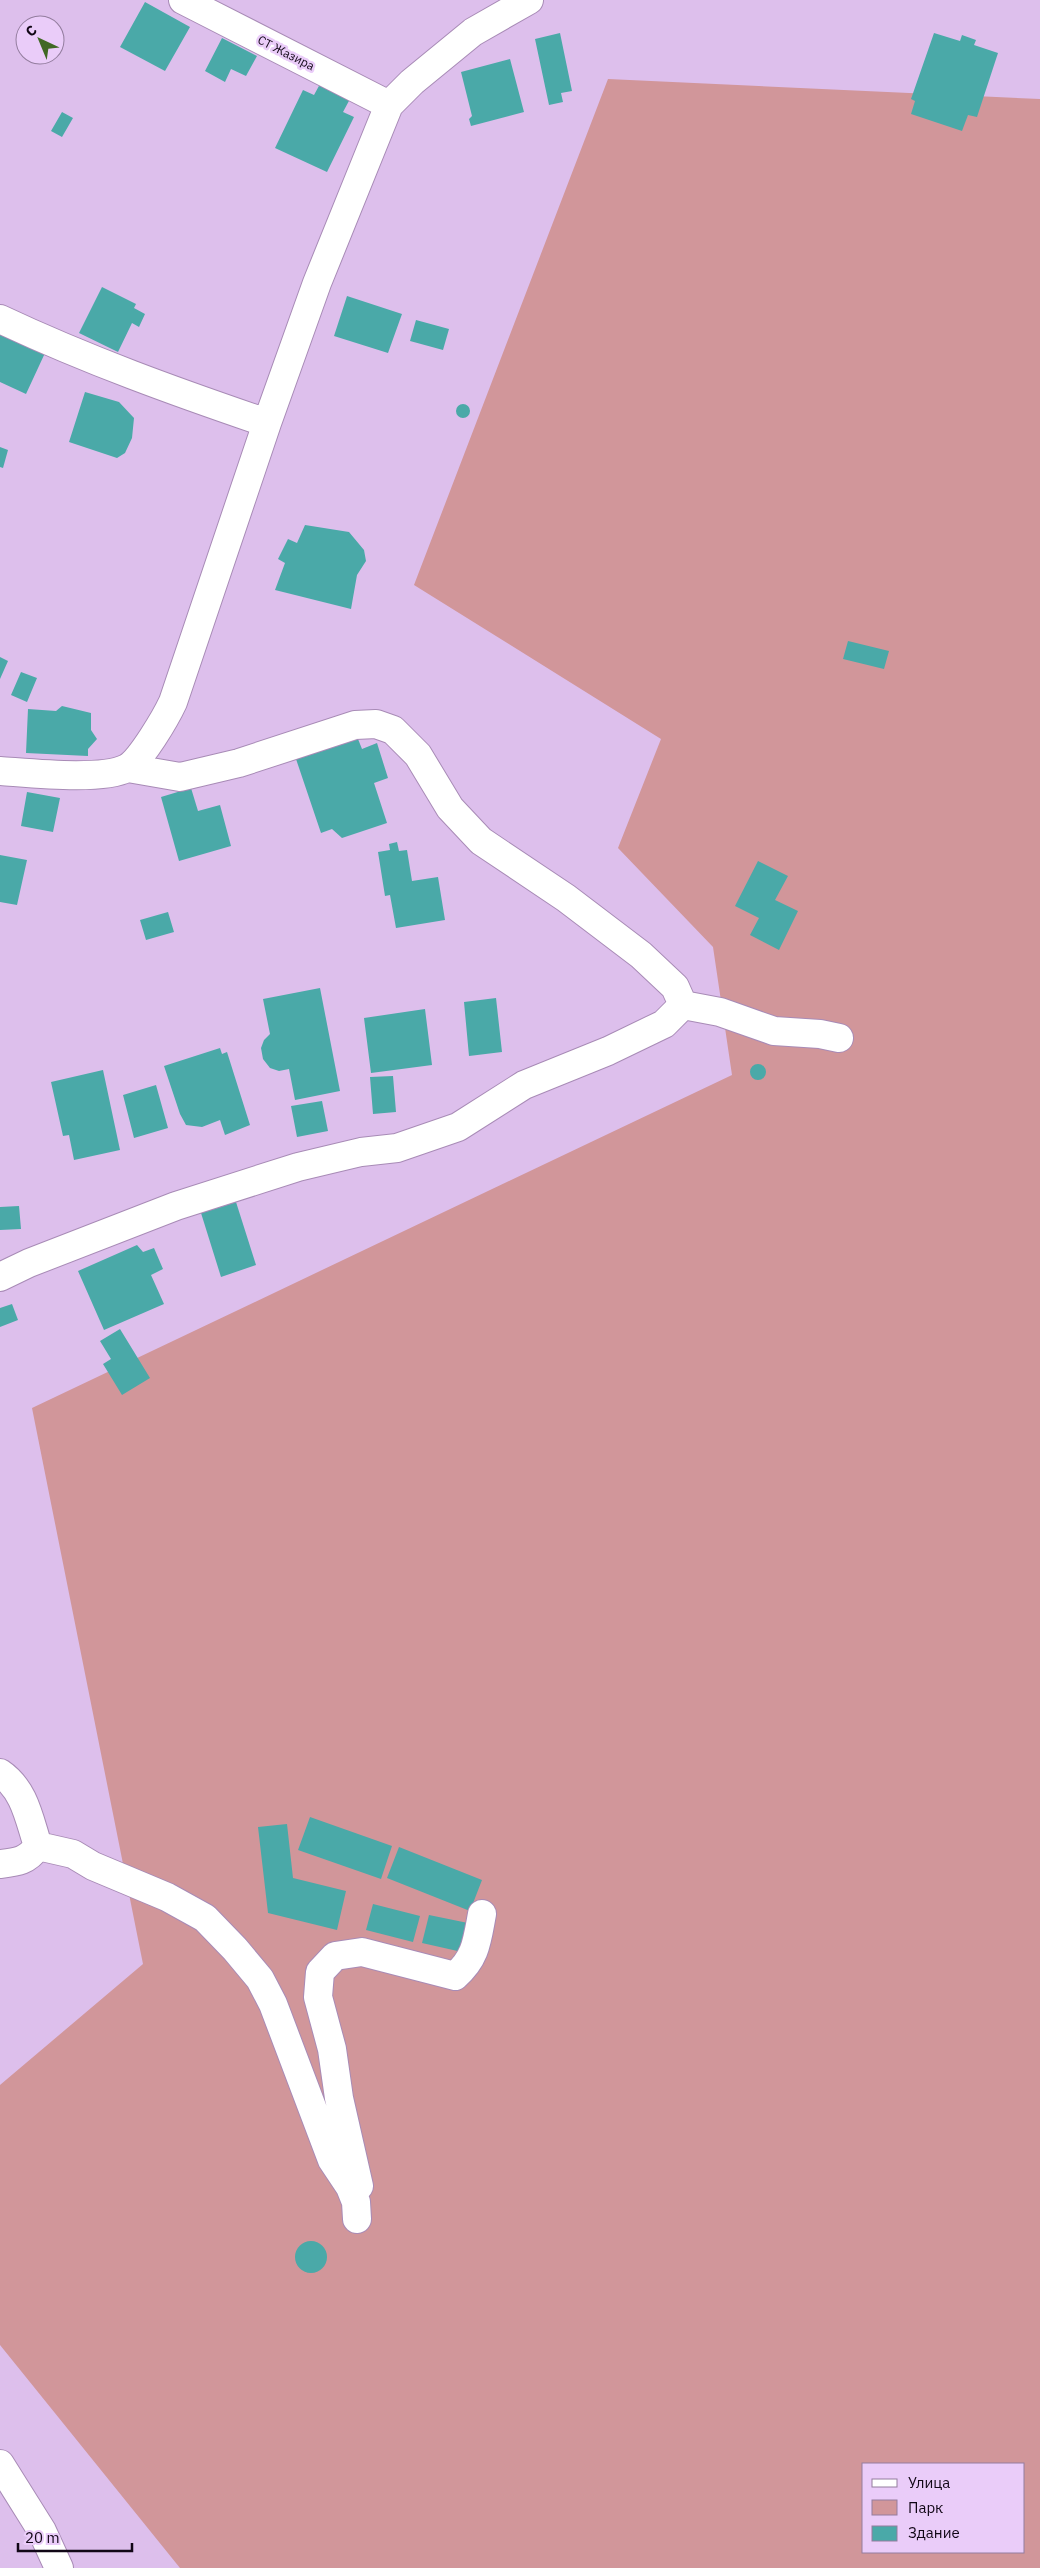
<svg xmlns="http://www.w3.org/2000/svg" width="1040" height="2568" viewBox="0 0 1040 2568" font-family="'IBM Plex Sans',sans-serif">
  <style>
    .green { fill: #d1969a; fill-rule: evenodd }
    .building { fill: #4aa9a8 }
    .lines { fill: none; stroke-linecap: round; stroke-linejoin: round }
    .street-casing { stroke: #a88bb6; stroke-width: 30 }
    .street { stroke: #fff; stroke-width: 28 }
    .labels { text-anchor: middle; stroke-width: 5; stroke-linejoin: round; paint-order: stroke }
    .street-label { font-size: 12px; fill: #110716; stroke: #eaccf9 }
  </style>
  <rect width="100%" height="100%" fill="#ddbfec"/>
  <path class="green" d="M608,79L1040,99V2568H180L0,2345V2085L143,1964L32,1408L732,1075L713,947L618,848L661,739L414,585ZM864,2464H1024V2552H864Z"/>
  <path class="building" d="M145,2L190,27L165,71L120,47Z
    M560,33L572,91L561,93L563,102L549,105L535,39Z
    M934,33L960,41L962,35L976,40L974,45L998,53L977,117L968,115L962,131L911,114L915,101L911,99Z
    M222,38L257,56L246,76L231,69L225,82L205,71Z
    M510,59L524,112L471,126L469,119L472,116L461,72Z
    M320,84L350,99L343,112L354,117L327,172L275,148L303,90L314,95Z
    M62,112L73,118L62,137L51,131Z
    M102,287L136,304L134,308L145,314L139,327L132,323L118,352L79,333Z
    M347,296L402,314L388,353L334,336Z
    M416,320L449,329L443,350L410,341Z
    M0,332L45,353L26,394L0,382Z
    M85,392L119,402L134,418L132,438L125,453L117,458L69,442Z
    M456 411a7 7 0 1 1 14 0a7 7 0 1 1-14 0Z
    M0,447L8,450L3,468L0,467Z
    M305,525L349,532L364,550L366,561L357,575L351,609L275,590L285,563L278,559L288,539L297,543Z
    M848,641L889,651L884,669L843,659Z
    M0,657L8,661L0,679Z
    M21,672L37,678L27,702L11,695Z
    M62,706L91,713V730L97,739L88,749V756L26,753L28,709L56,711Z
    M358,739L362,749L377,743L388,778L374,783L387,823L342,838L332,829L321,833L296,759Z
    M191,788L198,811L220,805L231,846L179,861L161,797Z
    M27,792L60,798L53,832L21,826Z
    M397,842L399,851L407,850L412,881L438,877L445,920L396,928L390,895L385,896L378,852L390,850L389,844Z
    M0,855L27,860L17,905L0,902Z
    M758,861L788,876L775,900L798,911L779,950L750,935L759,918L735,906Z
    M168,912L174,932L146,940L140,920Z
    M320,988L340,1091L295,1100L289,1069L279,1071L270,1068L263,1059L261,1048L264,1040L270,1034L263,999Z
    M496,998L502,1052L469,1056L464,1002Z
    M425,1009L432,1065L371,1073L364,1018Z
    M220,1048L222,1054L227,1052L250,1125L225,1135L220,1120L202,1127L186,1125L180,1114L164,1066Z
    M750 1072a8 8 0 1 1 16 0a8 8 0 1 1-16 0Z
    M103,1070L120,1150L74,1160L69,1135L63,1136L51,1082Z
    M393,1076L396,1112L373,1114L370,1077Z
    M156,1085L168,1128L134,1138L123,1095Z
    M322,1101L328,1131L297,1137L291,1106Z
    M236,1202L256,1265L221,1277L201,1213Z
    M19,1206L21,1229L0,1230V1207Z
    M137,1245L143,1252L154,1248L163,1269L151,1275L164,1304L104,1330L78,1271Z
    M12,1304L18,1320L0,1327V1308Z
    M120,1329L150,1378L122,1395L103,1364L111,1359L100,1341Z
    M310,1817L392,1846L381,1879L298,1850Z
    M287,1824L293,1878L346,1891L337,1930L268,1913L258,1827Z
    M399,1847L482,1880L470,1911L387,1878Z
    M373,1904L420,1916L413,1942L366,1930Z
    M429,1915L468,1923L462,1952L422,1943Z
    M295 2257a16 16 0 1 1 32 0a16 16 0 1 1-32 0Z"/>
  <g class="lines">
    <defs>
      <path id="street" d="M183,0L389,105
        M0,319C87,360 176,392 267,423
        M0,771C30,773 102,781 127,768C141,760 166,717 173,702L267,423L317,283L389,105L412,82L473,32L529,0
        M683,1005L720,1012L774,1031L820,1034L839,1038
        M0,1277L29,1263L176,1206L298,1167L361,1152L397,1148L458,1127L524,1085L608,1051L664,1024L683,1005L675,987L641,955L566,898L481,841L450,808L418,755L393,730L376,724L355,725L239,763L180,777L128,768
        M0,1773C25,1790 29,1819 38,1846C27,1861 18,1862 0,1864
        M38,1846L73,1854L93,1866L167,1897L205,1918L235,1949L260,1979L273,2004L332,2160L350,2187L356,2202L357,2219
        M359,2186L339,2098L332,2049L318,1997L320,1972L335,1956L362,1952L455,1976C476,1958 477,1941 482,1914
        M0,2464L42,2531L59,2568"/>
    </defs>
    <use href="#street" class="street-casing"/>
    <use href="#street" class="street"/>
  </g>
  <g class="labels">
    <g class="street-label">
      <text transform="translate(286 53) rotate(27)" y="4">СТ Жазира</text>
    </g>
  </g>
  <rect x="862" y="2463" width="162" height="90" fill="#eaccf9" stroke="#937d9e"/>
  <rect x="872" y="2479" width="25" height="8" fill="#ffffff" stroke="#937d9e"/>
  <text x="908" y="2488" font-size="15" fill="#110716">Улица</text>
  <rect x="872" y="2500" width="25" height="15" fill="#d1969a" stroke="#937d9e"/>
  <text x="908" y="2513" font-size="15" fill="#110716">Парк</text>
  <rect x="872" y="2526" width="25" height="15" fill="#4aa9a8" stroke="#937d9e"/>
  <text x="908" y="2538" font-size="15" fill="#110716">Здание</text>
  <g transform="translate(40 40) rotate(316)"><circle r="24" fill="#eaccf9" stroke="#937d9e"/>
  <path d="M0-4L9 19L0 12L-9 19Z" fill="#406824"/>
  <text y="-8" font-size="14" font-weight="bold" text-anchor="middle" fill="#110716">С</text>
  </g>
  <path d="M18 2543v8h114v-8" fill="none" stroke="#110716" stroke-width="2.5"/>
  <text x="25" y="2543" font-size="15" fill="#110716" stroke="#eaccf9" stroke-width="4" paint-order="stroke">20 m</text>
</svg>
